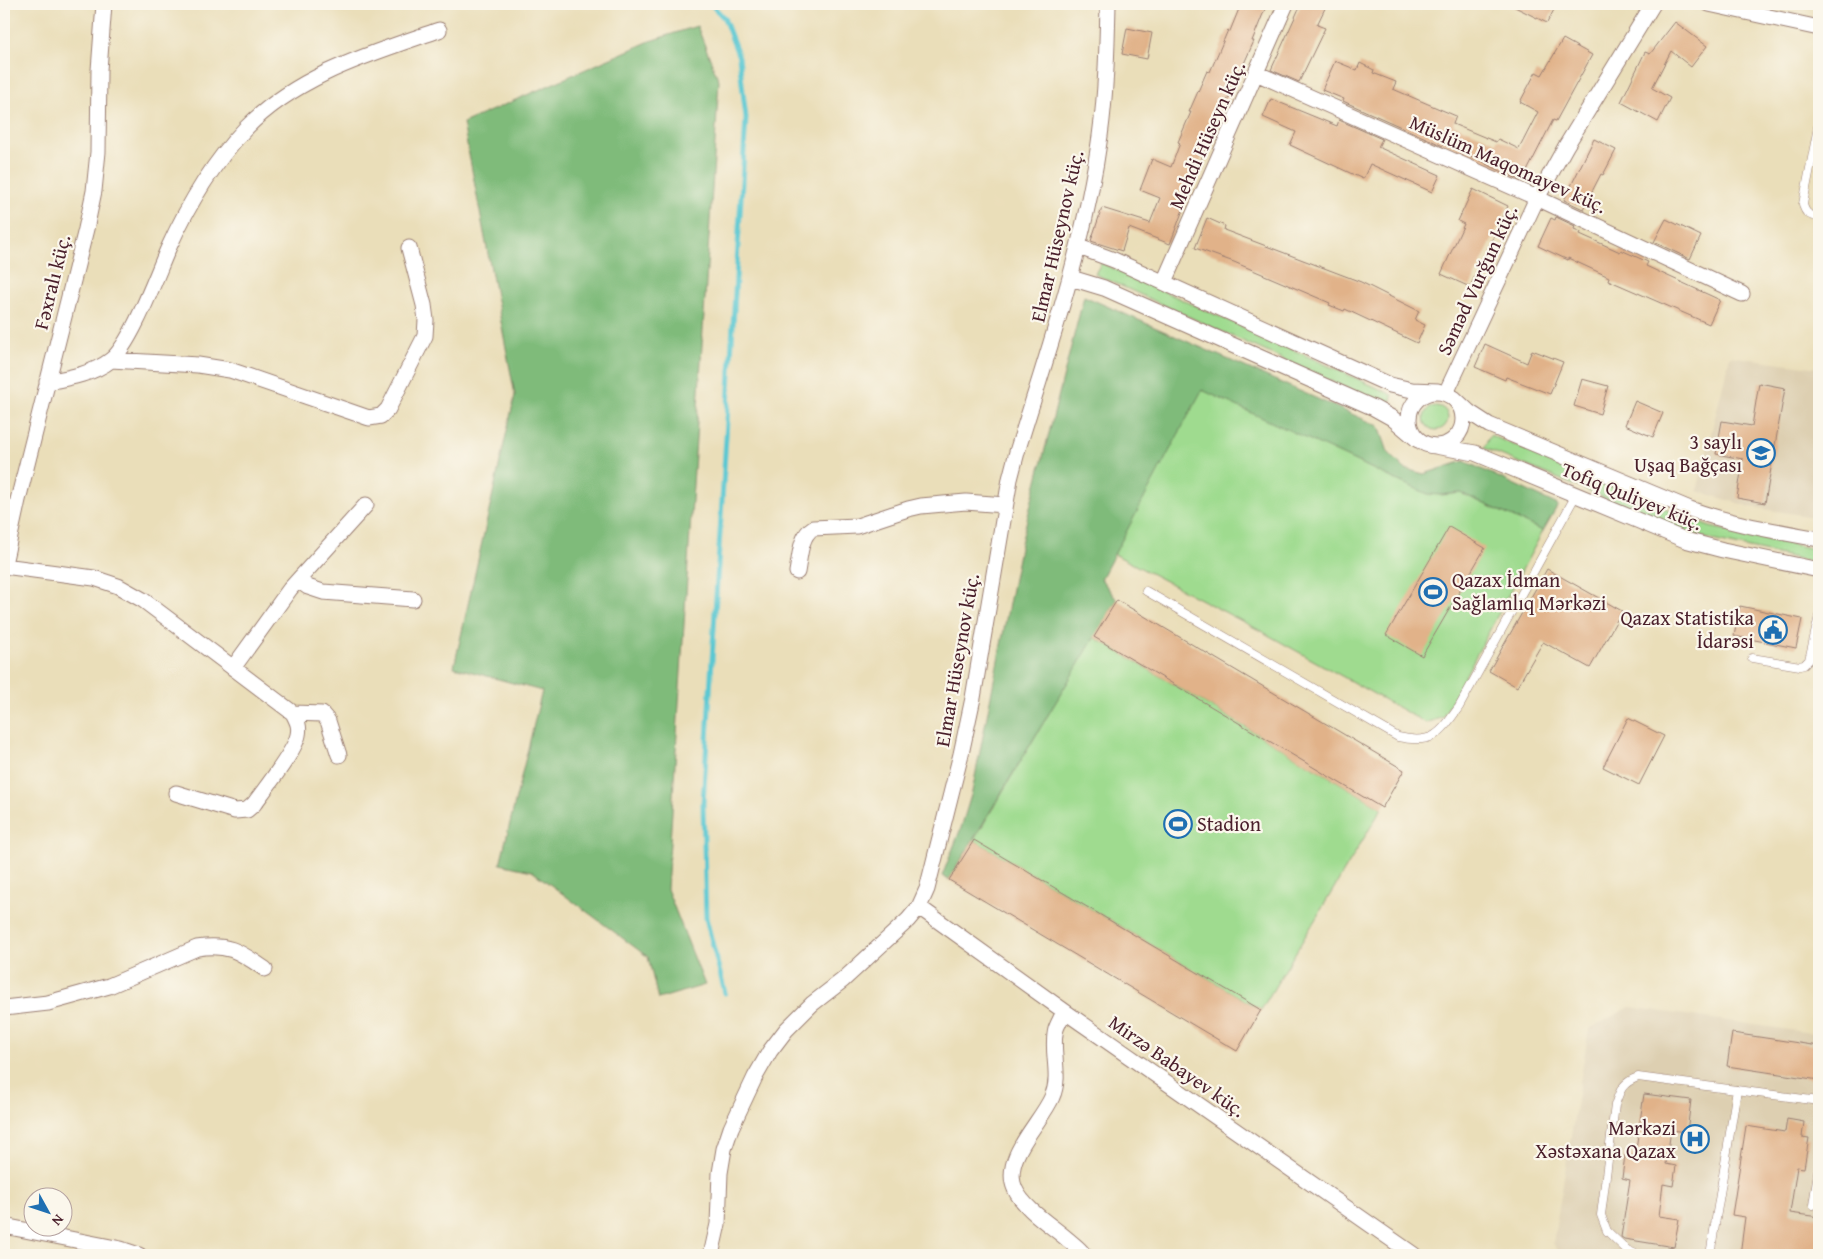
<svg xmlns="http://www.w3.org/2000/svg" width="1823" height="1259" viewBox="0 0 1823 1259" font-family="'Gentium Book Plus',serif">
  <style>
    .built { fill: #ddcfb1 }
    .green { fill: #9fdb8f; stroke: #747d5d }
    .forest { fill: #7fbb7a; stroke: #646d52 }
    .lines { fill: none; stroke-linecap: round; stroke-linejoin: round }
    .stream { stroke: #5bc8d2; stroke-width: 5 }
    .building { fill: #e1b289 }
    .service-casing { stroke: #9a7e72; stroke-width: 9 }
    .minor-casing { stroke: #9a7e72; stroke-width: 17 }
    .service { stroke: #fff; stroke-width: 8 }
    .minor { stroke: #fff; stroke-width: 15 }
    .labels { text-anchor: middle; stroke-width: 4.5; stroke-linejoin: round; paint-order: stroke }
    .street-label { font-size: 20px; fill: #4a1f2b; stroke: #fbf7ec }
    .poi-label { font-size: 20px; fill: #4a1f2b; stroke: #fbf7ec; text-anchor: end }
  </style>
  <rect width="100%" height="100%" fill="#fbf7ec"/>
  <filter id="ink" filterUnits="userSpaceOnUse"><feTurbulence type="fractalNoise" baseFrequency=".02" numOctaves="2"/><feDisplacementMap in="SourceGraphic" scale="10" xChannelSelector="R" yChannelSelector="G"/><feConvolveMatrix kernelMatrix="1 2 1 2 8 2 1 2 1" color-interpolation-filters="sRGB"/></filter>
  <filter id="wash" filterUnits="userSpaceOnUse"><feTurbulence type="fractalNoise" baseFrequency=".0096" numOctaves="4" result="noise"/><feDisplacementMap in="SourceGraphic" scale="20" xChannelSelector="R" yChannelSelector="G"/><feGaussianBlur stdDeviation="1.12" result="paint"/><feColorMatrix in="noise" values="0 0 0 0 0 0 0 0 0 0 0 0 0 0 0 0 0 1.4 0 .05"/><feComposite in="paint" operator="in"/></filter>
  <g filter="url(#wash)">
    <rect width="100%" height="100%" fill="#eadeb9"/>
    <path class="built" d="M1730,356L1819,368V518L1751,507L1697,491Z
      M1630,1007L1819,1034V1255H1561L1553,1243L1589,1029Z"/>
    <path class="green" d="M1101,263L1393,395L1388,407L1095,274Z
      M1202,389L1403,483L1440,495L1461,493L1543,531L1443,717L1426,723L1259,630L1114,554Z
      M1424 418a12 12 0 1 1 24 0a12 12 0 1 1-24 0Z
      M1490,435L1684,517L1710,527L1819,550V563L1712,540L1682,530L1484,448Z
      M1094,637L1382,808L1261,1010L974,840Z"/>
    <path class="forest" d="M697,26L719,81L667,889L705,985L658,999L648,957L532,871L500,864L542,691L454,667L515,395L463,123L650,41Z
      M1084,296L1379,426L1388,452L1405,469L1424,474L1464,461L1558,505L1543,531L1461,493L1440,495L1428,494L1403,483L1202,390L1101,579L1117,600L949,880L942,876L961,828L972,792L1021,543Z"/>
    <g class="lines">
      <path class="stream" d="M711,4L724,18L739,57L746,118L703,804L706,918L725,993"/>
    </g>
    <g id="blocks">
      <path class="building" d="M1241,4H1267L1252,41H1254L1200,162H1201L1170,244L1129,228L1122,251L1091,241L1102,208L1150,223L1160,198L1140,190L1152,159L1171,167L1180,143L1178,142L1191,112H1189L1207,71L1210,72L1228,30L1230,31Z
        M1301,4H1327L1317,25L1325,28L1299,82L1271,70Z
        M1509,4H1557L1547,23Z
        M1675,22L1707,46L1691,67L1671,51L1652,88L1670,98L1658,122L1621,102L1645,52L1650,54Z
        M1127,28L1152,33L1147,59L1122,54Z
        M1563,39L1592,55L1556,121L1553,120L1522,181L1486,164V163L1444,144L1443,146L1428,139L1343,101L1344,99L1322,90L1335,61L1357,70L1360,63L1374,70L1373,73L1396,82L1393,89L1456,116L1453,124L1496,142L1498,139L1519,149L1538,112L1520,102L1536,72L1542,75Z
        M1271,99L1337,126L1339,120L1382,139L1378,147L1440,175L1432,192L1370,164L1363,179L1290,145L1296,132L1263,117Z
        M1594,139L1616,150L1603,175L1601,174L1583,209L1564,200Z
        M1473,189L1508,206L1470,287L1441,274L1464,224L1458,221Z
        M1556,217L1575,226L1574,229L1581,232L1580,234L1620,252L1621,250L1648,262L1646,266L1720,300L1709,324L1608,280L1609,277L1568,258V260L1538,246L1551,218L1555,220Z
        M1207,218L1225,226L1224,230L1361,282L1419,311L1415,320L1425,325L1417,343L1345,309L1344,311L1329,305L1330,303L1234,262L1195,248Z
        M1666,219L1701,236L1690,259L1654,242Z
        M1485,344L1527,363L1532,350L1563,362L1550,394L1506,377L1505,380L1475,367Z
        M1582,379L1608,386L1600,414L1574,406Z
        M1759,383L1785,388L1765,503L1737,498L1743,459L1716,454L1722,421L1752,426Z
        M1635,401L1663,413L1653,437L1625,425Z
        M1449,527L1485,548L1422,656L1386,635Z
        M1547,569L1622,611L1590,668L1543,642L1517,687L1489,671Z
        M1117,600L1404,770L1382,808L1094,637Z
        M1740,606L1802,619L1796,648L1734,636Z
        M1628,718L1664,736L1639,785L1603,767Z
        M974,840L1261,1010L1237,1051L949,880Z
        M1732,1033L1819,1046V1080L1727,1066Z
        M1644,1094L1691,1100L1687,1132L1671,1130L1666,1164L1676,1166L1673,1186L1663,1184L1659,1216L1679,1219L1674,1247L1624,1239L1621,1237L1630,1180L1622,1178L1625,1155L1635,1156Z
        M1787,1119L1804,1122L1802,1137L1809,1138L1804,1168L1797,1167L1790,1213L1819,1217V1255H1740L1745,1217L1732,1215L1746,1126L1785,1132Z"/>
    </g>
  </g>
  <g filter="url(#ink)">
    <use href="#blocks" fill-opacity="0" stroke="#9a7e72" stroke-width="1"/>
    <g class="lines">
      <defs>
        <path id="service" d="M1819,122L1803,204C1805,214 1810,216 1819,217
          M1146,591L1398,737C1433,745 1440,734 1459,707L1576,495
          M1752,658L1800,666L1804,665L1809,660L1819,616
          M1813,1205L1819,1166
          M1638,1255L1627,1250L1607,1231L1601,1215L1615,1105C1620,1090 1622,1083 1638,1077L1819,1101
          M1710,1255L1737,1090"/>
        <path id="minor" d="M1709,4L1819,28
          M1256,73L1537,198L1742,294
          M1079,247L1114,260L1390,385L1412,390L1438,391
          M1071,278L1104,288L1374,408L1392,418L1418,440
          M1164,282L1286,4
          M111,360L198,365L230,370L369,418L381,416L388,409L425,336L426,320L424,305L409,248
          M47,382C69,378 93,374 111,360C132,343 156,276 168,249C187,207 213,163 245,129C297,75 370,54 439,30
          M1409 419a27 27 0 1 1 54 0a27 27 0 1 1-54 0Z
          M1446,393L1537,198L1566,146L1653,4
          M1454,398L1469,412L1489,425L1690,509C1731,524 1776,531 1819,539
          M1435,446L1475,453L1685,540L1723,550L1819,570
          M4,564L18,500L86,229L94,191L98,152L99,70L104,4
          M4,566L94,578L118,586L143,600L293,713C297,721 300,726 298,735C295,751 265,789 254,804L247,810L235,811L176,793
          M797,572C800,557 800,536 813,528L857,526L908,509L921,506L966,502L1005,505
          M298,580L308,587L323,592L413,599
          M233,668L290,589L366,505
          M293,713L322,714L328,721L339,755
          M919,907L1064,1011L1414,1255
          M4,1008L48,1003L109,986L197,948C229,943 240,952 265,969
          M1064,1011C1062,1017 1058,1023 1056,1029C1050,1051 1062,1075 1052,1097C1041,1123 1001,1158 1015,1189C1023,1208 1052,1226 1067,1239C1073,1244 1080,1249 1084,1255
          M4,1226L121,1249L139,1255
          M711,1255L718,1224L720,1173L724,1149L731,1128L755,1077L770,1051L786,1030L812,1004L843,980L908,920L919,907L927,889L961,754L973,698L1010,479L1017,452C1049,348 1085,245 1100,136C1106,93 1107,48 1108,4"/>
      </defs>
      <use href="#service" class="service-casing"/>
      <use href="#minor" class="minor-casing"/>
      <use href="#service" class="service"/>
      <use href="#minor" class="minor"/>
    </g>
  </g>
  <defs>
    <symbol id="school-ring" viewBox="-11 -11 22 22"><circle r="9.5" fill="#fbf7ec" stroke="#1f6fb2" stroke-width="1.5"/><path d="M0-5L7-2L0 1L-7-2ZM-4 1L0 2.5L4 1V4Q0 6-4 4Z" fill="#1f6fb2"/></symbol>
    <symbol id="stadium-ring" viewBox="-11 -11 22 22"><circle r="9.5" fill="#fbf7ec" stroke="#1f6fb2" stroke-width="1.5"/><path d="M0-5a6.5 5 0 1 0 0 10a6.5 5 0 1 0 0-10ZM-3.5-1.8h7v3.6h-7Z" fill="#1f6fb2"/></symbol>
    <symbol id="civic-ring" viewBox="-11 -11 22 22"><circle r="9.5" fill="#fbf7ec" stroke="#1f6fb2" stroke-width="1.5"/><path d="M-.6-6.5H3V-4.5H.6V-3L4-1V1h2V6H-6V1h2V-1L-.6-3ZM-1.2 2.5V6h2.4V2.5Z" fill="#1f6fb2"/></symbol>
    <symbol id="hospital-ring" viewBox="-11 -11 22 22"><circle r="9.5" fill="#fbf7ec" stroke="#1f6fb2" stroke-width="1.5"/><path d="M-5-5h3v3.5h4V-5h3V5h-3V1.5h-4V5h-3Z" fill="#1f6fb2"/></symbol>
  </defs>
  <g fill-rule="evenodd">
    <use href="#school-ring" x="1745" y="437" width="32" height="32"/>
    <use href="#stadium-ring" x="1417" y="576" width="32" height="32"/>
    <use href="#civic-ring" x="1757" y="614" width="32" height="32"/>
    <use href="#stadium-ring" x="1162" y="808" width="32" height="32"/>
    <use href="#hospital-ring" x="1679" y="1123" width="32" height="32"/>
  </g>
  <g class="labels">
    <g class="street-label">
      <text transform="translate(1207 135) rotate(-66)" y="7">Mehdi Hüseyn küç.</text>
      <text transform="translate(1508 164) rotate(24)" y="7">Müslüm Maqomayev küç.</text>
      <text transform="translate(1057 236) rotate(-77)" y="7">Elmar Hüseynov küç.</text>
      <text transform="translate(1477 280) rotate(-65)" y="7">Səməd Vurğun küç.</text>
      <text transform="translate(52 282) rotate(-76)" y="7">Fəxralı küç.</text>
      <text transform="translate(1632 496) rotate(22)" y="7">Tofiq Quliyev küç.</text>
      <text transform="translate(957 660) rotate(-80)" y="7">Elmar Hüseynov küç.</text>
      <text transform="translate(1177 1066) rotate(35)" y="7">Mirzə Babayev küç.</text>
    </g>
    <g class="poi-label">
      <text x="1742" y="449">3 saylı<tspan x="1742" dy="23">Uşaq Bağçası</tspan></text>
      <text x="1452" y="587" text-anchor="start">Qazax İdman<tspan x="1452" dy="23">Sağlamlıq Mərkəzi</tspan></text>
      <text x="1754" y="625">Qazax Statistika<tspan x="1754" dy="23">İdarəsi</tspan></text>
      <text x="1197" y="831" text-anchor="start">Stadion</text>
      <text x="1676" y="1135">Mərkəzi<tspan x="1676" dy="23">Xəstəxana Qazax</tspan></text>
    </g>
  </g>
  <rect width="1823" height="1259" fill="none" stroke="#fbf7ec" stroke-width="20"/>
  <g transform="translate(48 1212) rotate(130)"><circle r="24" fill="#fbf7ec" stroke="#b4a19f"/>
  <path d="M0-4L9 19L0 12L-9 19Z" fill="#1f6fb2"/>
  <text y="-8" font-size="14" font-weight="bold" text-anchor="middle" fill="#4a1f2b">N</text>
  </g>
</svg>
